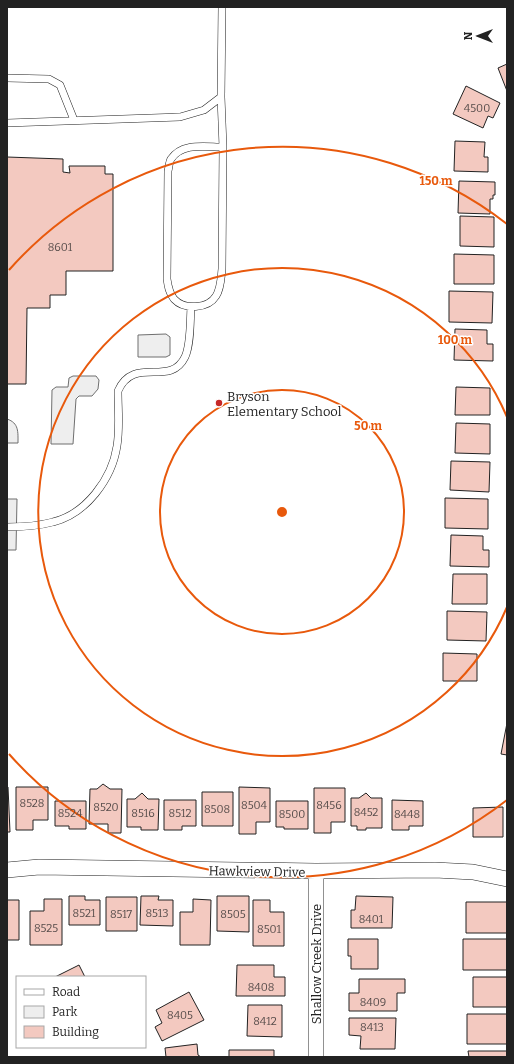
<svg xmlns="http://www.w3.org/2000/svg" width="514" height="1064" viewBox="0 0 514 1064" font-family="Bitter,serif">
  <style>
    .green { fill: #eee; stroke: #6f6f6f }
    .parking { fill: #ededed; stroke: #6f6f6f }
    .building { fill: #f3c9c0; stroke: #222 }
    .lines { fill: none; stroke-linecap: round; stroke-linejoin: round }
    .lane-casing { stroke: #222; stroke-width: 8 }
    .street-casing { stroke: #222; stroke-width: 16 }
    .lane { stroke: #fff; stroke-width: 7 }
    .street { stroke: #fff; stroke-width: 15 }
    .ring { fill: none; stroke: #e8590c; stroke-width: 2 }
    .poi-dot { fill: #c62828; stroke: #fff; stroke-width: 1.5 }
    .labels { text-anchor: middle; stroke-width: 3; stroke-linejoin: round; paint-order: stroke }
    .number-label { font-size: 11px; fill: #564c4a }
    .poi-label { font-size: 13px; fill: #222; stroke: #fff; text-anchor: start }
    .street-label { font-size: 13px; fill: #222; stroke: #fff }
    .centre { fill: #e8590c; stroke: #fff; stroke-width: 2 }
    .ring-label { font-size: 12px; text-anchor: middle; font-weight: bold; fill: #e8590c; stroke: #fff; stroke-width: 3; stroke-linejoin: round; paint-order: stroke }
  </style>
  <rect width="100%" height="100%" fill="#fff"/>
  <path class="green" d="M166,334L170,337V355L166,357H138V335Z
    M73,376H96L99,380L98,389L92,396H79L76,399L73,444H51L52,390L56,387H68L69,378Z
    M7,419C19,423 18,432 18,443H7Z"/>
  <path class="parking" d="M7,499H17L16,550H7Z"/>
  <path class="building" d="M507,64V91L498,68Z
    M466,86L500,103L493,118L488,116L483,128L453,114Z
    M455,141L485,142L484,157H488V172L454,171Z
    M7,157L63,159V172L70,173L69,166H105V174H113V271H66V295H50V308H27L26,384H7Z
    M459,181L495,182V195H493V199H490V214L458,213Z
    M460,216L494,217V247L460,246Z
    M454,254L494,255V284H454Z
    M449,291L493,292L492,323L449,322Z
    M455,329L487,330V344H493V361L454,360Z
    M456,387L490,388V415H455Z
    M456,423L490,424V454L455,453Z
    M451,461L490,462L489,492L450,490Z
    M445,498L488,499V529L445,528Z
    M451,535L483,536V550H489V567L450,566Z
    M453,574H487V604H452Z
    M447,611L487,612L486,641L447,640Z
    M443,653L477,654V681H443Z
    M507,723V755L501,754Z
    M103,784L110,789H122L121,833H108V824H89L90,789H97Z
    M7,787H8L10,832H7Z
    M16,787H48V820H33V830H16Z
    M239,787L270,788V822H256V834H239Z
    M314,788H345V822H331V833H314Z
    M202,792H233V826H202Z
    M142,793L148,799H159L158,830H141V827H127V799H135Z
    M366,793L371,798H382V828H366V830H357V826H351V798H359Z
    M164,800H196V826H182V830H164Z
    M392,800L423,801V826H409V830H392Z
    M55,801H86V829H69V826H55Z
    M276,801H308V829H284V827H276Z
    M503,807V837H473V808Z
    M69,896H85V900H100V925H69Z
    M141,896H159L158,900H173V926L140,925Z
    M217,896H249V932L217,931Z
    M356,896L393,897L392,928H351V910H355Z
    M106,897H137V931H106Z
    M44,899H62V945H30V911H44Z
    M193,899L211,900L210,945H180V912H193Z
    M7,900H19V940H7Z
    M253,900H270V912H284V946H253Z
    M466,902H507V933H466Z
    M348,939H378V969H351V956H348Z
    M463,939H507V970H463Z
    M79,965L85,977H55Z
    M237,965H274V977H285V996H236Z
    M473,977H507V1007H473Z
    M359,979H405V993H397V1011H349V993H359Z
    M189,992L204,1020L162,1041L155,1027L162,1023L156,1010Z
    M248,1005H282V1037L247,1036Z
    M467,1014H507V1044H467Z
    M349,1018H396L395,1049H360L361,1036L349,1035Z
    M197,1044L198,1055L201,1057H166L165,1048Z
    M229,1050H274V1057H229Z
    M468,1051H507V1057H469Z"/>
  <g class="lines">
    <defs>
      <path id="lane" d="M7,78L49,79L60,85L74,120
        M221,97L223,147L222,269C221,278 221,288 216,296C208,309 184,310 174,299C169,293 168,286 167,279L168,171C169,168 169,162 171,159C182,142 206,147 223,147
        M7,123L180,117L204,110L221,97L222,7
        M7,527C22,527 38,526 53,522C86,514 112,479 117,446C120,428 118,409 118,391C134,355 170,388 185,357C191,344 190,321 191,307"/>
      <path id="street" d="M7,870L39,867L316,871L435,870L473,872L507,879
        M316,871V1057"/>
    </defs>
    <use href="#lane" class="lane-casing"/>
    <use href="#street" class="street-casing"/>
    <use href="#lane" class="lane"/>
    <use href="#street" class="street"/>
  </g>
  <g class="ring">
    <circle cx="282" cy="512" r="122"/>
    <path d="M507 607A244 244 0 1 1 507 417"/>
    <path d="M507 800A365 365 0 0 1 9 754M9 270A365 365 0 0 1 507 224"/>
  </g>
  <circle class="poi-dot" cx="219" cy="403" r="4"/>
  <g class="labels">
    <g class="number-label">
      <text x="477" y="112">4500</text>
      <text x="60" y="251">8601</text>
      <text x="32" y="807">8528</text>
      <text x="254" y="809">8504</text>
      <text x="329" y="809">8456</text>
      <text x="106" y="811">8520</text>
      <text x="217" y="813">8508</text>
      <text x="366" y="816">8452</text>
      <text x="70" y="817">8524</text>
      <text x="143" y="817">8516</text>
      <text x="180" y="817">8512</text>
      <text x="292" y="818">8500</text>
      <text x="407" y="818">8448</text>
      <text x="84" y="917">8521</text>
      <text x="157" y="917">8513</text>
      <text x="121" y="918">8517</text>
      <text x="233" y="918">8505</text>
      <text x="371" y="923">8401</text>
      <text x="46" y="932">8525</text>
      <text x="269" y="933">8501</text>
      <text x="261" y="991">8408</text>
      <text x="373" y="1006">8409</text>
      <text x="180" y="1019">8405</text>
      <text x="265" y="1025">8412</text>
      <text x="372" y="1031">8413</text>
    </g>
    <g class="poi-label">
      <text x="227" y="401">Bryson<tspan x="227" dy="15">Elementary School</tspan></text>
    </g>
    <g class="street-label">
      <text transform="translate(257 871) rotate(1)" y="5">Hawkview Drive</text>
      <text transform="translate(316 964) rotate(-90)" y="5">Shallow Creek Drive</text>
    </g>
  </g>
  <circle cx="282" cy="512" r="6" class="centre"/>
  <g class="ring-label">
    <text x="436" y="185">150 m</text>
    <text x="455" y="344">100 m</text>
    <text x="368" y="430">50 m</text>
  </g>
  <rect width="514" height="1064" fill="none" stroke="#222222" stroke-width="16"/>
  <rect x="16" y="976" width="130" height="72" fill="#ffffff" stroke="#a7a7a7"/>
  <rect x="24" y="989" width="20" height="6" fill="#ffffff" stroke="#a7a7a7"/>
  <text x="52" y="996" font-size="12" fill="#222222">Road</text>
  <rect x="24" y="1006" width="20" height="12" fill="#eeeeee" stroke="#a7a7a7"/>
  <text x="52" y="1016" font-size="12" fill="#222222">Park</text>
  <rect x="24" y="1026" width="20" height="12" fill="#f3c9c0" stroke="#a7a7a7"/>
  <text x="52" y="1036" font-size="12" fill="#222222">Building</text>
  <g transform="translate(478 36) rotate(270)" stroke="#ffffff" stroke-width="3" paint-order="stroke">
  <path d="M0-3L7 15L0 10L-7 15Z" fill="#222222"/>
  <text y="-6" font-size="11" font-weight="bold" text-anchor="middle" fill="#222222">N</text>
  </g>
</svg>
